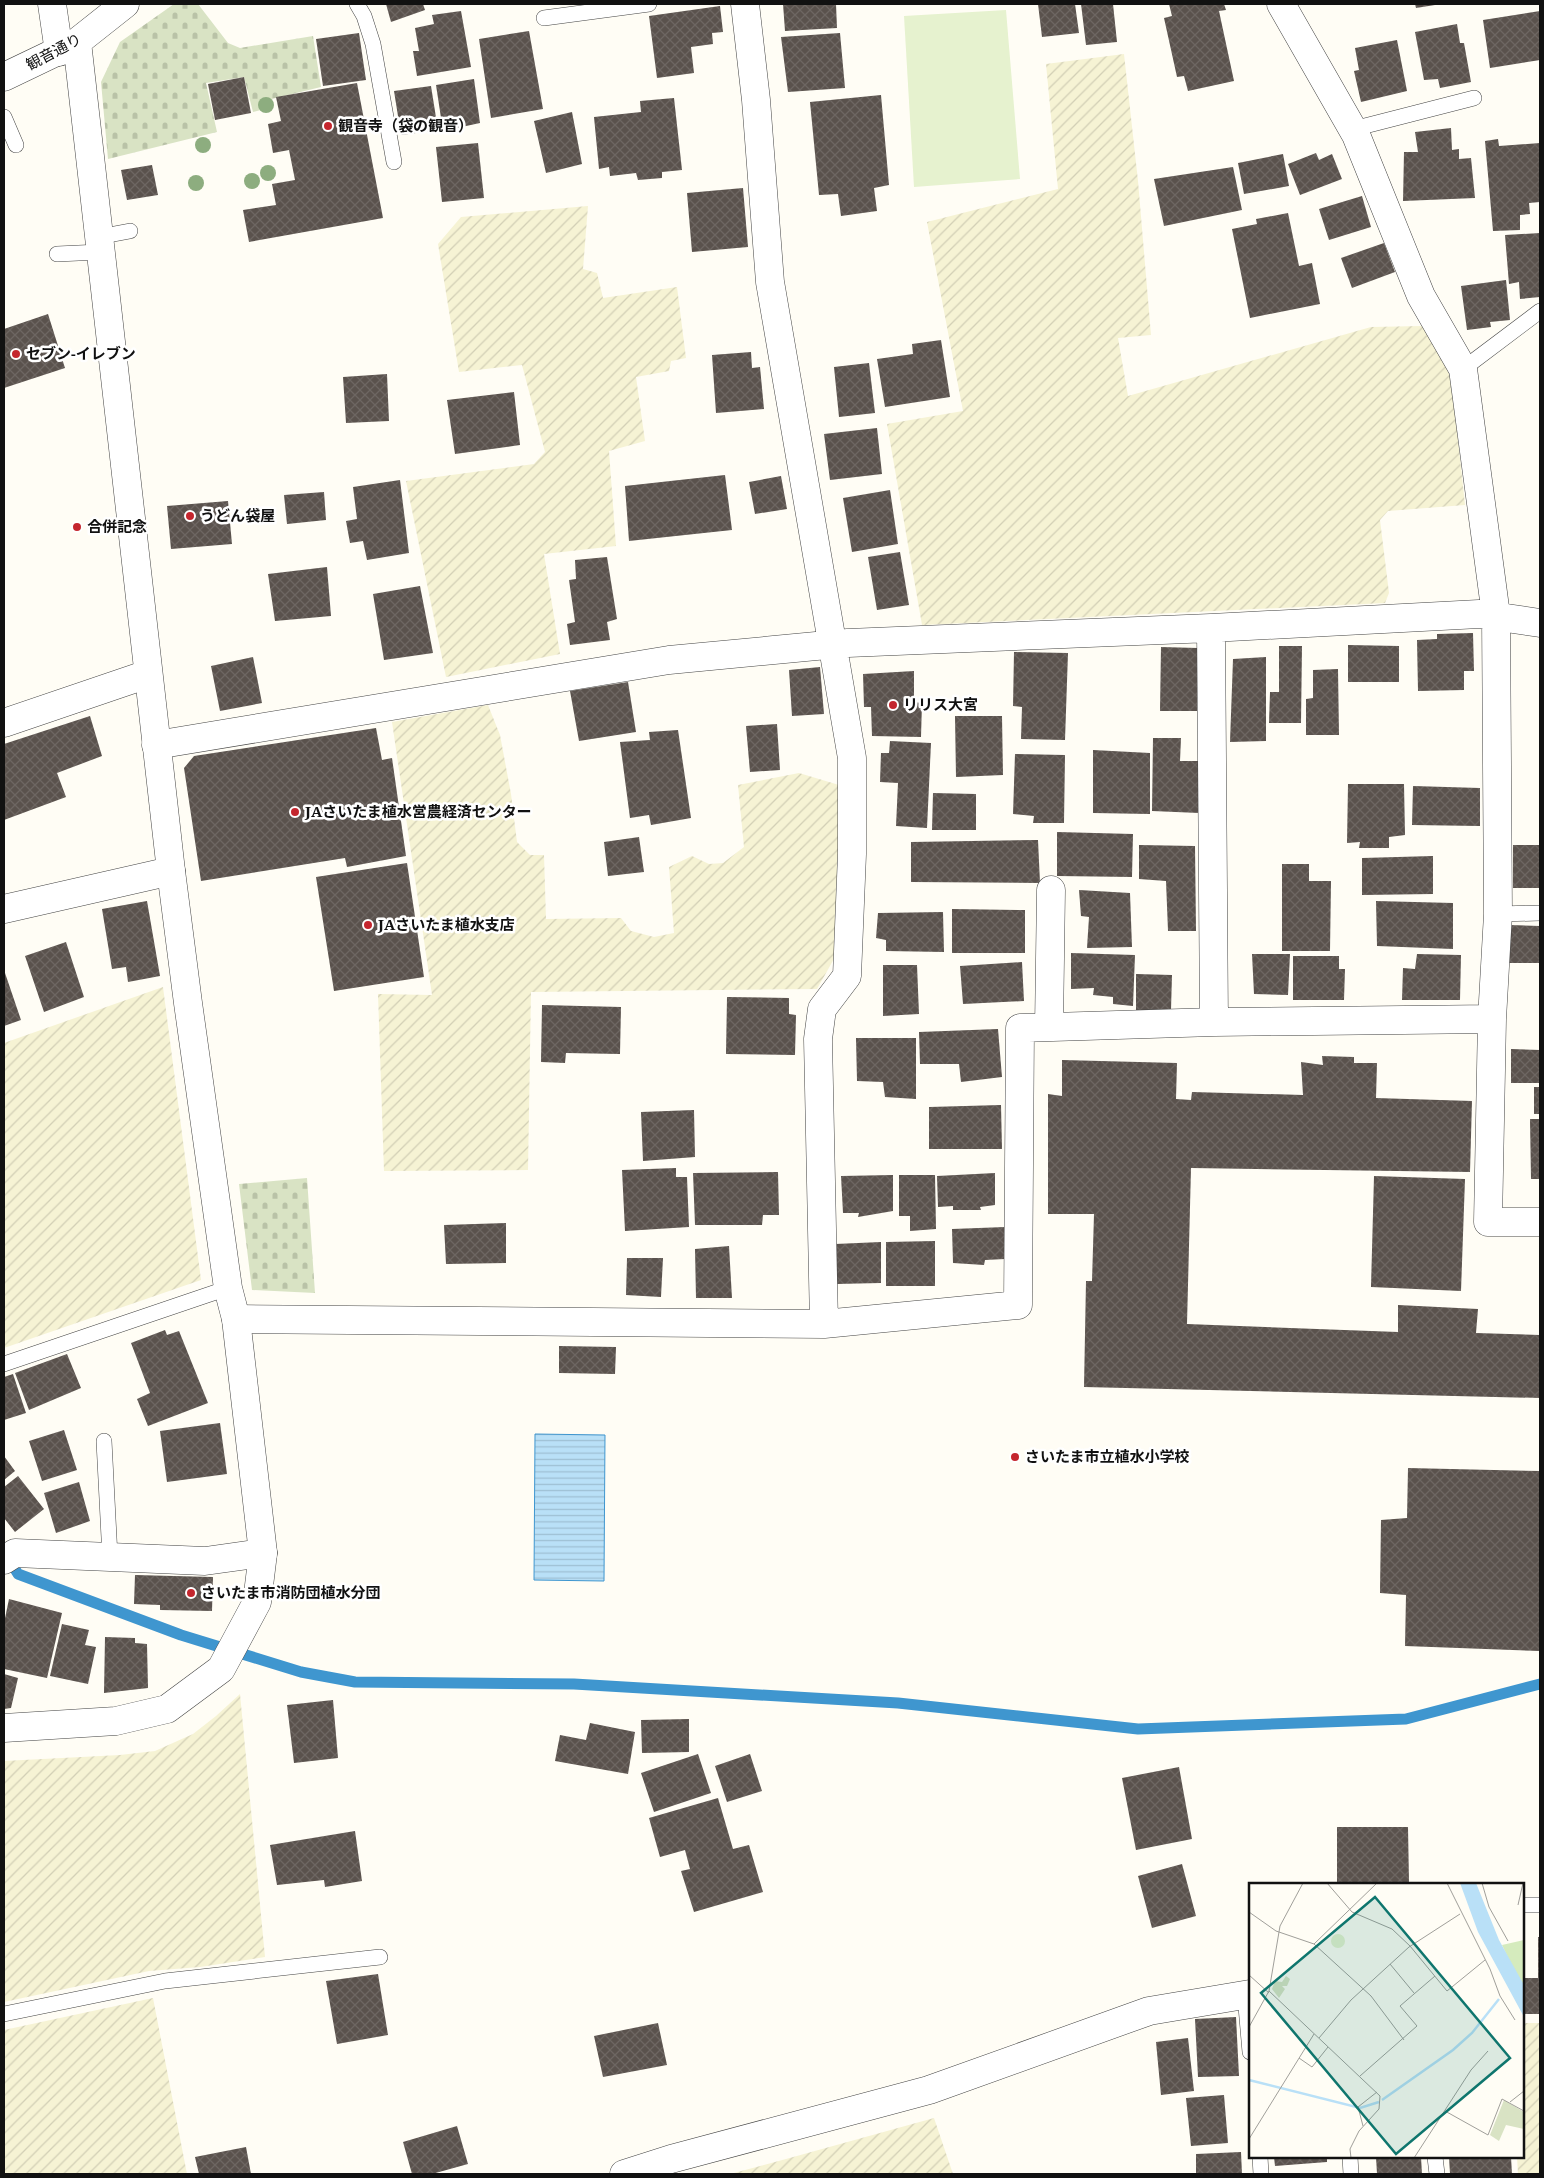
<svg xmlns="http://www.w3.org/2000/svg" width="1544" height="2178" viewBox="0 0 1544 2178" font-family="'Noto Serif','Noto Sans JP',serif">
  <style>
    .farmland { fill: url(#farmland-furrows) }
    .cemetery { fill: url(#cemetery-stones) }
    .pitch { fill: #e6f2cf }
    .water { fill: url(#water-rules); stroke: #3f96cf }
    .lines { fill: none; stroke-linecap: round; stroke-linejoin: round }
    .stream { stroke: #3f96cf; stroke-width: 11 }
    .building { fill: url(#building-cross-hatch) }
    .service-casing { stroke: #444; stroke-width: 16 }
    .minor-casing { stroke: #444; stroke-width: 29 }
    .tertiary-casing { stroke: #444; stroke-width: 29 }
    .service { stroke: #fff; stroke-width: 15 }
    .minor { stroke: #fff; stroke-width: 28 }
    .tertiary { stroke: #fff; stroke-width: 28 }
    .tree { fill: #8dad7f }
    .poi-dot { fill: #c4262e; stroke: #fff; stroke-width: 2 }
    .labels { text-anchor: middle; stroke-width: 5; stroke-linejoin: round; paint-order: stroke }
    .street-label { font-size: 15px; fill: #111; stroke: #fff }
    .poi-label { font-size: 15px; font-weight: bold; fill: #111; stroke: #fff; text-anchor: start }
    .inset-river { fill: none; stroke: #b9e0f7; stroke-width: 2.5 }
    .inset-road { fill: none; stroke: #a09f9a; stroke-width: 1 }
    .view { fill: #0f766e; fill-opacity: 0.15; stroke: #0f766e; stroke-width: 2.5 }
    .inset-edge { fill: none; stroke: #111; stroke-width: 2.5 }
  </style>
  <defs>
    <pattern id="farmland-furrows" width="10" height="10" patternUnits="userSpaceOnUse" patternTransform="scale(1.25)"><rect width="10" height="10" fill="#f6f3d4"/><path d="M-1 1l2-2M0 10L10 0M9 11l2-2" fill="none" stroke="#d2cfb5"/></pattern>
    <pattern id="cemetery-stones" width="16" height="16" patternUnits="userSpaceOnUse" patternTransform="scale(1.25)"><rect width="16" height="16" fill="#d9e3c4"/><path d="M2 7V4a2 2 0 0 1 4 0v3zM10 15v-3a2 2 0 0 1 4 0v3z" fill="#b9c2a7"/></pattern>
    <pattern id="water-rules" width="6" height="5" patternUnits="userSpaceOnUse" patternTransform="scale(1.25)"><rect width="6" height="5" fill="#b9e0f7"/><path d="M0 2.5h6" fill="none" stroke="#9ebfd3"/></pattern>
    <pattern id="building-cross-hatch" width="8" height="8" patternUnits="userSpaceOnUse" patternTransform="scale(1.25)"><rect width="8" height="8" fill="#5a524d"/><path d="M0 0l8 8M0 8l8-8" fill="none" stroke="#6d6662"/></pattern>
  </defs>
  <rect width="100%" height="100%" fill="#fffdf5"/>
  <path class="farmland" d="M1124,54L1138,181L1151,335L1118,338L1128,396L1371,327L1422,326L1451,374L1465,505L1388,511L1380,520L1389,593L1385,603L922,625L887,424L963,411L927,222L1058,189L1046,64Z
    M588,206L583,269L597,273L603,298L677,287L686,358L671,361L669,371L636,377L645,441L609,451L616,546L544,554L560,654L446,677L406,481L534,464L545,452L522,365L459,372L438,244L461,217Z
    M488,705L500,735L511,794L517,842L530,855H544L546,919L621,918L631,931L654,937L674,933L669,867L692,856L709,864L723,863L744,847L738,785L799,773L839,785L840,822L835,957L817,989L531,992L528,1170L384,1171L378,994L432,995L392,722Z
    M163,987L201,1280L4,1348V1043Z
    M240,1694L265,1957L200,1967L149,1971L4,2002V1761L120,1755L155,1751L193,1734L216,1716Z
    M153,1998L187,2174H4V2030Z
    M1523,2023H1540V2174H1518L1517,2157H1523Z
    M934,2118L953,2174H730L786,2159Z"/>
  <path class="cemetery" d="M174,4H198L228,43L240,48L313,36L321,87L259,102L261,110L253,112L244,77L206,83L217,132L108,159L101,82L120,42Z
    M307,1178L315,1293L252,1290L239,1184Z"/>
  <path class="pitch" d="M1006,10L1020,179L914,187L904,16Z"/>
  <path class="water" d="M535,1434L605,1435L604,1581L534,1580Z"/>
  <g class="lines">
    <path class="stream" d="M7,1556L18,1574L181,1635L301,1672L355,1682L574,1684L898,1703L1138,1729L1406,1719L1540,1684"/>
  </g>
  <path class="building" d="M386,4H423L425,10L391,22Z
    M783,4H836L837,28L785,31Z
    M1038,4H1075L1079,33L1042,37Z
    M1081,4H1113L1117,42L1086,45Z
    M1169,4H1224L1226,10L1219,11L1234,81L1188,91L1184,76L1177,77L1164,18L1172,16Z
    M1415,4H1435V5L1416,8Z
    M720,6L723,32L712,33L713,44L691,47L694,73L657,78L649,16Z
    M461,11L471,67L417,76L413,51H419L415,28L434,24L432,15Z
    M1540,11V60L1490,68L1483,20Z
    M1457,24L1460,43H1464L1471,82L1440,88L1438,79L1424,80L1415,32Z
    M529,31L543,109L491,118L479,39Z
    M359,33L366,80L323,86L316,39Z
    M840,33L845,88L788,92L781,37Z
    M1397,40L1407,91L1361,102L1354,71L1359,70L1355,48Z
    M244,77L251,113L215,120L208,84Z
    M474,79L480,123L443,131L436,85Z
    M357,83L383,218L249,242L243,210L276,205L272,184L295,180L289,150L273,153L268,124L281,121L276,97Z
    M431,86L438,130L401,135L394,91Z
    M881,95L889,185L874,188L877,211L841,216L838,194L819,195L810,102Z
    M674,98L682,170L662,172V178L638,180L636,173L610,176L609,167L599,169L594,117L641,112L640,101Z
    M572,112L582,164L546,173L534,121Z
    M1451,128L1452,150L1459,149V159L1471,158L1475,198L1403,201L1404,152H1418L1415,132Z
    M1498,139L1499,146L1540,143V202L1529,203L1530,214L1520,215V230L1493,231L1485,141Z
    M478,143L484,198L442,202L436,147Z
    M1316,153L1319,160L1332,154L1342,179L1300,195L1288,164Z
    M1283,154L1289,186L1244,194L1238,163Z
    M152,165L158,195L127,200L121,170Z
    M1233,167L1242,210L1164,226L1154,179Z
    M743,188L748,247L692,252L687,193Z
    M1362,196L1371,227L1329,240L1319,209Z
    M1288,213L1299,266L1312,263L1320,304L1250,318L1232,229L1257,224L1256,219Z
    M1540,233V297L1520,299L1519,282L1509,284L1505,235Z
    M1384,243L1395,272L1352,288L1341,258Z
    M1506,280L1510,320L1490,322L1491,327L1467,330L1461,286Z
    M48,314L65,368L4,388V329Z
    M941,340L950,397L885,407L877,359L913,354L912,344Z
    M751,352L752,368L760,367L764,409L716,413L712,355Z
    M869,363L875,413L839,417L834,367Z
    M387,374L389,421L346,423L343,377Z
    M514,392L520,445L455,454L447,400Z
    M877,428L882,474L830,480L824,434Z
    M725,475L732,530L629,541L625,486Z
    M781,476L787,509L755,514L749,482Z
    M400,480L409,553L367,560L363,541L350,543L346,521L357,519L353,487Z
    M890,490L898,544L852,552L843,498Z
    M324,492L326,520L287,524L284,495Z
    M228,501L232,544L171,549L167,506Z
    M900,552L909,605L877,610L868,557Z
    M607,557L617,619L607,622L610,640L570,645L567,624L575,622L569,580L576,579L575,560Z
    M327,567L331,616L275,621L268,574Z
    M420,586L433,653L384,660L373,594Z
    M1473,633L1474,671H1464V690L1418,691L1417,640L1437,639V634Z
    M1348,645L1399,646V682H1348Z
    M1279,646H1302L1301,723H1269L1270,692H1279Z
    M1161,647L1198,648L1197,711H1160Z
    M1014,652L1068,653L1065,740L1021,739L1022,707L1013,706Z
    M253,657L262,703L220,711L211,666Z
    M1266,657V741L1230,742L1233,659Z
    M820,667L824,714L792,716L789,670Z
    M1338,669L1339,735H1306V699L1313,698V670Z
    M914,671V702L922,703L921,737L872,736L871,707H864L863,674Z
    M628,682L636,732L579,741L570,691Z
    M90,716L102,756L57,773L66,797L4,820V744Z
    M955,716H1002L1003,775L956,777Z
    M777,724L780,770L750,772L746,726Z
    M376,728L382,760L392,758L406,856L347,867L345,858L201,881L184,768L194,756Z
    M678,730L691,818L651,825L649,815L630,818L620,742L650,740L649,732Z
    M1153,738H1181L1180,761H1199V813L1152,811Z
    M890,741L931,743L927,828L896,826L898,783L880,782L881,753H889Z
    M1093,750L1150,753V814L1093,813Z
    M1015,754L1065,755L1064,823H1033L1034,816L1013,814Z
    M1348,784H1404L1405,835L1389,837V848H1359L1360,842L1347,843Z
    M1413,786L1480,788V826L1412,825Z
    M933,793L976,794V830H932Z
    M1057,832L1133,834L1132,877L1057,876Z
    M639,837L644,872L608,876L604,842Z
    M1038,840L1040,883L911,882V842Z
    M1139,845L1195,846L1196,931H1168L1166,881L1139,879Z
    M1513,845H1540V888H1513Z
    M1433,856V894L1362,895V858Z
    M407,863L424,977L334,991L316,877Z
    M1282,864H1309V881H1331L1330,951H1282Z
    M1079,890L1130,893L1132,947L1087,948L1089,917L1081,916Z
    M147,901L160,976L128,982L126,967L112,969L102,909Z
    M1376,901L1453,903V949L1377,946Z
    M952,909L1025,910V953H952Z
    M943,912L944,952L886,951V940L876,938L878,913Z
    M1509,925L1540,926V963H1509Z
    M66,942L84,997L44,1012L25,956Z
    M1071,953L1135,955L1133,1006L1113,1004V997L1093,995L1094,988L1071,989Z
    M1252,954H1290L1288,995L1254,994Z
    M1417,954L1461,955L1460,1000H1402L1403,968L1415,969Z
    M1293,956H1339V969H1345L1344,1000H1293Z
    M1022,962L1024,1001L963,1004L960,966Z
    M883,965H917L919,1014L883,1016Z
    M4,970L21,1020L4,1026Z
    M1136,974L1172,975L1171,1010H1136Z
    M727,997L789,998V1014L796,1015L795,1055L726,1054Z
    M542,1005L621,1007L620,1054L566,1053L565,1063L541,1062Z
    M998,1029L1002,1077L961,1082L959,1064H920L919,1032Z
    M856,1038H916V1099L885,1097L883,1082L857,1081Z
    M1511,1049L1540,1050V1083H1511Z
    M1322,1056L1354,1057V1063H1377L1376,1098L1472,1101L1470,1172L1191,1168L1187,1324L1398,1332V1305L1478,1309L1476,1333L1540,1335V1398L1084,1387L1086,1281H1092L1094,1214H1048V1094L1062,1096V1060L1177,1063L1176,1099L1191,1100L1192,1092L1303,1095L1301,1062L1323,1065Z
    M1534,1087H1540V1114H1534Z
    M1001,1105L1002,1149H929V1107Z
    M694,1110L695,1157L643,1161L641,1112Z
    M1530,1119H1540V1179H1531Z
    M676,1168V1177H687L689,1227L625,1231L622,1170Z
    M778,1172L779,1215H763L762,1225H695L693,1173Z
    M995,1173V1205L980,1207L981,1210H953V1206L938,1207L937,1176Z
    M893,1175V1211L858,1217L859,1213H843L841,1176Z
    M899,1175H935L936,1229L910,1231V1216H899Z
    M1374,1176L1465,1179L1461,1291L1371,1287Z
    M506,1223V1263L446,1264L444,1225Z
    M1005,1227V1259L985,1260L984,1265L953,1263L952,1229Z
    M935,1241V1286H886V1242Z
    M881,1242V1283L836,1284L835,1244Z
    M729,1246L732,1298H696L695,1249Z
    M627,1258H663L661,1297L626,1295Z
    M165,1330L167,1335L179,1331L208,1403L148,1426L137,1399L150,1393L131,1343Z
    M559,1346L616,1347L615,1374L559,1373Z
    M67,1354L81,1388L29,1410L15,1373Z
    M13,1374L26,1413L4,1420V1377Z
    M220,1423L227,1474L167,1482L160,1431Z
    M64,1430L77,1470L42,1481L29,1441Z
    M4,1456L15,1471L4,1480Z
    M1408,1468L1540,1471V1651L1405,1646L1406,1595L1380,1593L1381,1520L1407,1518Z
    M18,1476L44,1509L15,1532L4,1518V1487Z
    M79,1482L90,1521L56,1533L44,1493Z
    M135,1575L213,1577L212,1611L160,1610V1605L134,1604Z
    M9,1599L62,1613L47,1678L4,1669V1623Z
    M62,1624L89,1630L85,1645L96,1647L88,1684L50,1676Z
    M105,1637L135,1638V1643L147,1644L148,1688L104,1693Z
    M4,1674L18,1678L11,1708L4,1709Z
    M333,1700L338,1758L294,1763L287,1705Z
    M689,1719V1752L642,1753L641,1720Z
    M590,1723L635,1732L628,1774L555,1761L560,1735L586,1740Z
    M698,1754L711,1793L654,1812L641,1773Z
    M750,1754L762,1791L727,1802L715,1766Z
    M1179,1767L1192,1839L1136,1850L1122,1778Z
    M718,1798L733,1849L749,1845L763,1892L694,1912L681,1871L690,1869L685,1850L660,1857L649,1818Z
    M1337,1827H1408L1409,1882L1337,1883Z
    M355,1831L362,1881L325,1887L324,1880L277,1885L270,1845Z
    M1182,1864L1196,1916L1152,1928L1138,1876Z
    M1538,1937H1540V2014H1523V1978H1538Z
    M378,1974L388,2035L337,2044L326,1981Z
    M1236,2017L1239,2076L1198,2077L1195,2019Z
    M658,2023L667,2065L603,2077L594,2036Z
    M1188,2038L1194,2091L1161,2095L1156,2042Z
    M1224,2095L1228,2143L1191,2146L1186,2098Z
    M457,2126L468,2164L432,2174H412L403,2142Z
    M246,2147L251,2174H199L195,2157Z
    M1241,2152L1242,2174H1196V2154Z
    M1274,2157H1327V2162L1275,2166Z
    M1376,2157H1421L1422,2174H1377Z
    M1449,2157H1511L1512,2174H1450Z"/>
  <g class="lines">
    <defs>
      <path id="service" d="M357,4L364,16L373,44L394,162
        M544,18L649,4
        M4,117L16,145
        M1353,129L1474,98
        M98,237L130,231
        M57,254L100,252
        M1463,369L1540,311
        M1498,914L1540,913
        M4,1364L228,1288
        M104,1441L110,1557
        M1523,1905H1540
        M1245,1995L1250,2052
        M4,2014L165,1981L380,1957
        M1260,2157L1261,2174
        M1350,2157L1351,2174
        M1435,2157L1437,2174"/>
      <path id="minor" d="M52,4L59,52
        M745,4L756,100L770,282L852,758V854L847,976L822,1009L818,1039L824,1324
        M1281,4L1356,135L1421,296L1463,369L1496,615L1498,914L1492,1019L1488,1222H1540
        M1211,628L1214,1022
        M4,723L148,674
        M156,745L669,660L848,643L1211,628L1479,614L1540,623
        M4,909L171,871
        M1049,1027L1051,890
        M236,1319L824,1324L1018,1305L1020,1028L1214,1022L1492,1019
        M4,1560L15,1553L205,1561L263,1553
        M624,2174L671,2159L929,2090L1149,2011L1250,1994"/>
      <path id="tertiary" d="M4,77L77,42L125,4
        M4,1728L116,1721L167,1709L221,1669L257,1602L263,1553L236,1319L228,1288L188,1003L171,871L77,42"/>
    </defs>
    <use href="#service" class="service-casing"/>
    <use href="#minor" class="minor-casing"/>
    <use href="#tertiary" class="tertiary-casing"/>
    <use href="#service" class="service"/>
    <use href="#minor" class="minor"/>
    <use href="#tertiary" class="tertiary"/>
  </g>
  <g class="tree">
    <circle cx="266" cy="105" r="8"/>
    <circle cx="203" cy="145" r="8"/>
    <circle cx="268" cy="173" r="8"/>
    <circle cx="252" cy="181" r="8"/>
    <circle cx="196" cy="183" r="8"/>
  </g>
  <g class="poi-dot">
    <circle cx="328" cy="126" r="5"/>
    <circle cx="16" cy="354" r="5"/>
    <circle cx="190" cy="516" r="5"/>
    <circle cx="77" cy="527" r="5"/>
    <circle cx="893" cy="705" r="5"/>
    <circle cx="295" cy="812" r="5"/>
    <circle cx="368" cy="925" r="5"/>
    <circle cx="1015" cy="1457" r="5"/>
    <circle cx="191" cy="1593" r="5"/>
  </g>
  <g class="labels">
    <g class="street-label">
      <text transform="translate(54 52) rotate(-28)" y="5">観音通り</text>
    </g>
    <g class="poi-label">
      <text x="338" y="131">観音寺（袋の観音）</text>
      <text x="26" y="359">セブン-イレブン</text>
      <text x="200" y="521">うどん袋屋</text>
      <text x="87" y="532">合併記念</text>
      <text x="903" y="710">リリス大宮</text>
      <text x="305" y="817">JAさいたま植水営農経済センター</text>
      <text x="378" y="930">JAさいたま植水支店</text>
      <text x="1025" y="1462">さいたま市立植水小学校</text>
      <text x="201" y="1598">さいたま市消防団植水分団</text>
    </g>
  </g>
  <g transform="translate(1249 1883)">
    <rect width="275" height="275" fill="#fffdf5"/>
    <path d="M275,57V108L253,62Z" fill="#d5ebbd"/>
    <path d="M37,93L41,96L38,103H33L36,106L30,115L23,106L26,98L33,99ZM255,217L275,229V246L257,242L250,258L241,252Z" fill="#d9e3c4"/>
    <path d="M82 58a7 7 0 1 1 14 0a7 7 0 1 1-14 0Z" fill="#e6f2cf"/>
    <path d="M211,0H227L250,57L275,102V134L229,49Z" fill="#b9e0f7"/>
    <path class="inset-river" d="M0,197L111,225L130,219M133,217L204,167L223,150L250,116"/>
    <path class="inset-road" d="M78,0L103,29L143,46L161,63L198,108L236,77M198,0L241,86L251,113L266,137M233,0L240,24L259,58M269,22L274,0M0,29L27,48L65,61L128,0M65,61L122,113L155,157M141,81L165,110M0,92L20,110M20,108L131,213L130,226L110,248L101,266L102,275M0,144L20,108L31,43L54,0M70,155L102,117L160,64L211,31M50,175L63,184L79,164M111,193L168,143L151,123L186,93M261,219L275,208M196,228L239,252L253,216L275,228M114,243L109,224L128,209M0,256L65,151M165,275L222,187L239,168"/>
    <path class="view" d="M126,14L261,175L147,271L12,110Z"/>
    <rect width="275" height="275" class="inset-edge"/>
  </g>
  <rect width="1544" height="2178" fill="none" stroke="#111111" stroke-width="10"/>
</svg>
